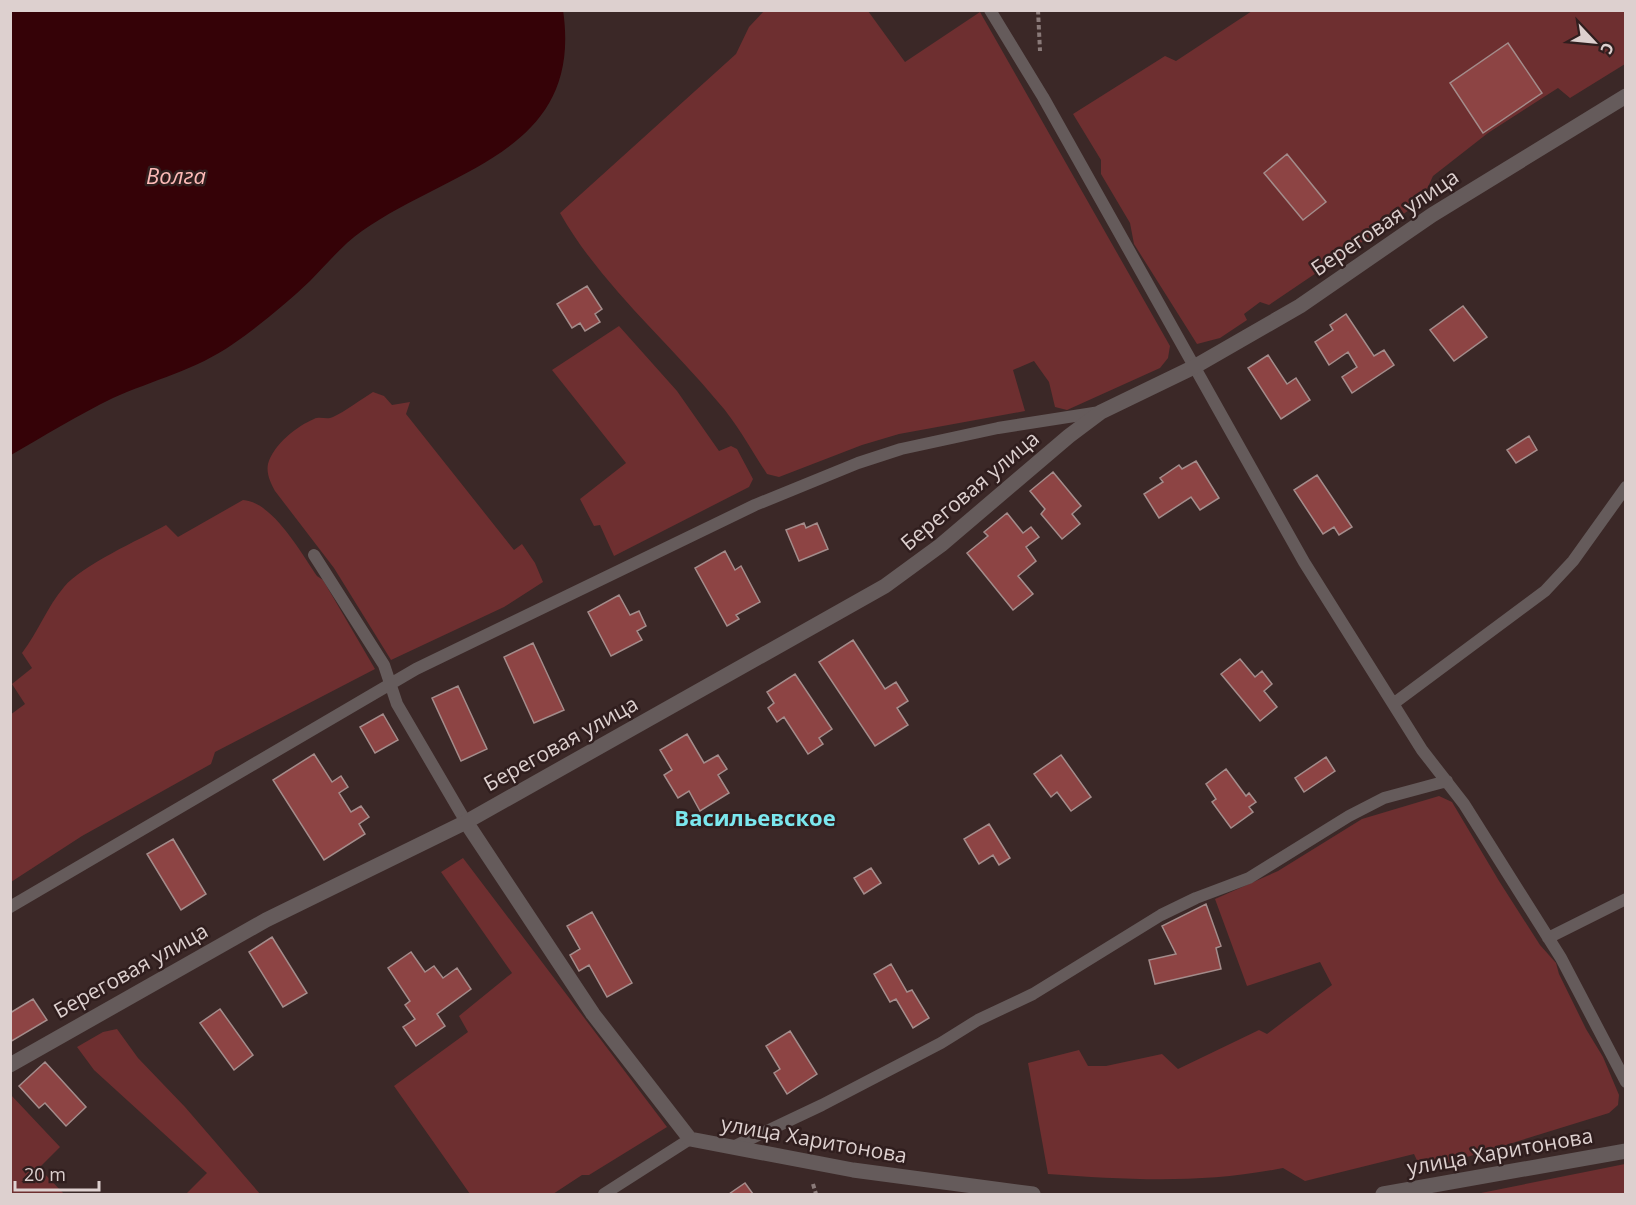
<svg xmlns="http://www.w3.org/2000/svg" width="1636" height="1205" viewBox="0 0 1636 1205" font-family="'Open Sans',sans-serif">
  <style>
    .green { fill: #6e2f30 }
    .water { fill: #350207 }
    .building { fill: #8d4444; stroke: #a48c8b; stroke-width: 1.5 }
    .lines { fill: none; stroke-linecap: round; stroke-linejoin: round }
    .path { stroke: #8a7a79; stroke-width: 4; stroke-dasharray: 4.5 3; stroke-linecap: butt }
    .service { stroke: #655b5b; stroke-width: 12 }
    .minor { stroke: #655b5b; stroke-width: 15 }
    .labels { text-anchor: middle; stroke-width: 5; stroke-linejoin: round; paint-order: stroke }
    .street-label { font-size: 21px; fill: #ddd0cf; stroke: #301e1e }
    .water-label { font-size: 22px; font-style: italic; fill: #fdbab7; stroke: #301e1e }
    .neighbourhood-label { font-size: 22px; font-weight: bold; fill: #7be7ee; stroke: #301e1e }
  </style>
  <rect width="100%" height="100%" fill="#3b2827"/>
  <path class="green" d="M764,11H868L905,62L980,12L1170,346L1168,358L1160,368L1067,410L1055,407L1049,382L1034,361L1013,370L1025,411L899,434L862,445L779,477L767,474C751,450 737,423 718,402C665,338 601,285 560,213L736,54L749,27Z
    M1252,11H1625V64L1570,98L1558,88L1488,133L1433,176L1421,202L1269,305L1260,302L1244,314L1247,320L1220,338L1197,344L1134,244L1130,223L1101,174V160L1073,114L1165,56L1176,61Z
    M619,326L677,391L719,451L731,446L737,449L753,479L749,487L614,556L600,525L594,526L580,499L626,463L552,370Z
    M373,392L384,396L392,405L410,402L406,414L514,550L522,544L535,563L543,582L504,607L391,660L334,568L275,491C271,483 266,474 268,464C273,445 297,426 314,419C320,416 327,420 333,417C346,411 360,400 373,392Z
    M243,500C273,502 301,553 317,576L323,580L375,669L215,752L211,764L82,836L11,882L10,715L25,704L12,684L32,668L22,653C38,632 47,607 64,587C82,565 139,540 166,525L178,537Z
    M1439,796L1452,802L1499,881L1540,945L1556,963L1559,974L1586,1029L1603,1057L1619,1095L1618,1105L1609,1113L1422,1171L1414,1154L1305,1181L1283,1168C1203,1184 1129,1180 1048,1174L1028,1063L1079,1050L1088,1066H1106L1162,1054L1178,1069L1259,1030L1267,1034L1332,985L1320,962L1247,986L1215,899L1278,871L1362,819Z
    M463,858L667,1127L589,1175H582L553,1194H470L394,1086L468,1032L459,1016L512,973L441,872Z
    M117,1029L138,1058L185,1107L260,1194H186L207,1173L94,1070L77,1047L103,1032Z
    M11,1095L60,1147L39,1168L64,1194H11Z
    M1625,1164V1194H1476Z"/>
  <path class="water" d="M563,10C584,152 452,168 362,231C343,244 326,265 310,281C287,303 259,326 233,344C196,370 153,380 113,398C78,415 44,436 11,455V11Z"/>
  <path class="building" d="M1508,43L1542,93L1483,133L1450,83Z
    M1287,154L1326,202L1303,220L1264,173Z
    M587,286L602,309L595,314L600,322L585,331L580,323L572,328L557,304Z
    M1463,306L1487,337L1454,361L1430,330Z
    M1346,314L1374,356L1384,350L1394,365L1352,393L1342,377L1357,367L1348,352L1329,365L1315,342L1333,330L1330,325Z
    M1268,355L1287,384L1296,378L1310,400L1281,419L1248,368Z
    M1529,436L1537,450L1516,463L1507,450Z
    M1196,461L1219,498L1200,510L1191,497L1159,518L1144,494L1163,482L1160,478L1179,465L1182,469Z
    M1053,472L1081,506L1072,514L1080,524L1062,539L1041,514L1045,509L1030,491Z
    M1317,475L1352,527L1339,535L1334,527L1323,534L1294,490Z
    M1007,513L1023,533L1031,527L1039,537L1026,547L1036,561L1018,576L1033,594L1013,610L967,553L988,536L984,532Z
    M804,523L806,528L817,523L828,549L799,561L786,530Z
    M725,551L735,570L741,566L760,602L736,615L739,619L727,626L695,568Z
    M619,595L630,615L639,611L646,626L637,631L642,640L611,656L588,612Z
    M853,640L885,689L896,682L908,701L897,708L908,725L875,746L819,662Z
    M533,643L564,710L534,723L504,657Z
    M1240,659L1255,677L1262,671L1272,684L1264,691L1277,707L1260,721L1221,674Z
    M795,674L832,729L819,738L823,744L808,754L784,717L777,722L768,708L774,703L767,692Z
    M458,686L487,749L461,761L432,698Z
    M383,714L398,740L375,753L360,727Z
    M687,734L704,763L718,755L727,769L718,775L729,793L700,811L689,791L678,798L664,775L672,770L660,750Z
    M314,754L332,782L341,776L348,787L339,793L351,812L361,806L369,817L359,824L365,834L324,860L273,780Z
    M1061,755L1091,797L1071,811L1057,792L1051,797L1034,774Z
    M1326,757L1335,771L1304,792L1295,778Z
    M1226,769L1246,796L1249,793L1256,802L1249,807L1253,812L1231,828L1212,802L1216,799L1206,784Z
    M989,824L1010,858L999,865L993,855L979,864L964,839Z
    M173,839L206,894L181,910L147,854Z
    M871,868L881,883L864,894L854,878Z
    M1206,904L1221,946L1216,948L1221,969L1155,984L1149,960L1176,954L1162,926Z
    M592,912L632,983L607,997L589,965L579,971L570,955L580,949L567,926Z
    M272,937L307,993L283,1007L249,952Z
    M411,952L425,972L434,966L443,978L457,968L471,989L437,1014L445,1026L416,1046L403,1027L415,1019L405,1005L410,1001L388,968Z
    M891,964L907,992L912,990L929,1018L913,1028L896,999L890,1002L874,974Z
    M33,999L47,1020L10,1042V1013Z
    M220,1009L253,1055L234,1070L200,1023Z
    M790,1031L817,1074L787,1094L774,1073L780,1069L766,1046Z
    M45,1062L86,1107L66,1126L45,1103L39,1108L19,1086Z
    M745,1183L753,1194H729Z"/>
  <g class="lines">
    <path class="path" d="M1038,10L1040,51
      M813,1184L816,1194"/>
    <path class="service" d="M990,10L1043,97L1304,562L1422,750L1464,804L1561,958L1626,1082
      M314,555L384,665L397,704L466,822
      M1393,704L1545,591L1573,561L1626,487
      M10,907L416,669L755,505L858,463L901,449L998,428L1100,412
      M1548,938L1626,899
      M733,1147L822,1105L941,1043L978,1020L1033,994L1161,915L1196,898L1249,878L1349,816L1384,798L1447,781
      M604,1194L690,1139"/>
    <path class="minor" d="M466,822L593,1014L690,1139L853,1170L1033,1194
      M10,1065L266,920L466,822L885,586L941,545L1069,436L1101,412L1194,367L1300,306L1432,215L1626,96
      M1383,1194L1626,1151"/>
  </g>
  <g class="labels">
    <g class="street-label">
      <text transform="translate(1385 223) rotate(-34)" y="7">Береговая улица</text>
      <text transform="translate(970 491) rotate(-40)" y="7">Береговая улица</text>
      <text transform="translate(561 744) rotate(-29)" y="7">Береговая улица</text>
      <text transform="translate(131 971) rotate(-29)" y="7">Береговая улица</text>
      <text transform="translate(814 1140) rotate(10)" y="7">улица Харитонова</text>
      <text transform="translate(1500 1152) rotate(-10)" y="7">улица Харитонова</text>
    </g>
    <g class="water-label">
      <text x="176" y="184">Волга</text>
    </g>
    <g class="neighbourhood-label">
      <text x="755" y="826">Васильевское</text>
    </g>
  </g>
  <rect width="1636" height="1205" fill="none" stroke="#ddd0cf" stroke-width="24"/>
  <g transform="translate(1594 42) rotate(116)" stroke="#301e1e" stroke-width="4.5" paint-order="stroke">
  <path d="M0-4.5L10 22L0 15L-10 22Z" fill="#ddd0cf"/>
  <text y="-9" font-size="16" font-weight="bold" text-anchor="middle" fill="#ddd0cf">С</text>
  </g>
  <path d="M15 1181v9h84v-9" fill="none" stroke="#ddd0cf" stroke-width="3"/>
  <text x="24" y="1181" font-size="18" fill="#ddd0cf" stroke="#301e1e" stroke-width="4.5" paint-order="stroke">20 m</text>
</svg>
